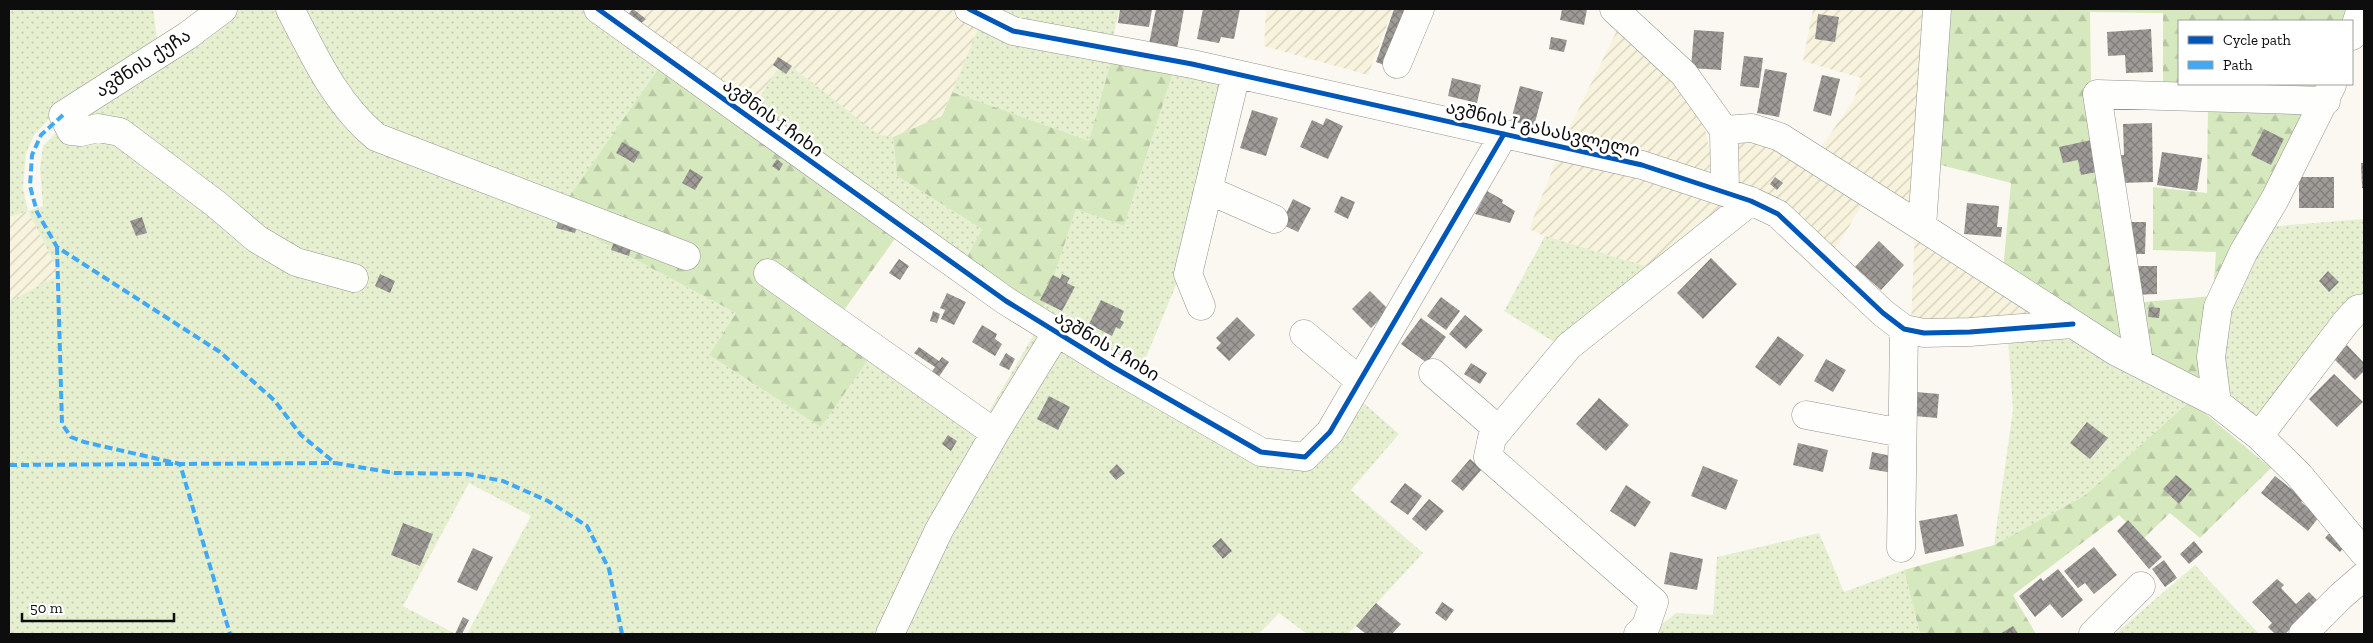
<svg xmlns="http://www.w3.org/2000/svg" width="2373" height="643" viewBox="0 0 2373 643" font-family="'Zilla Slab','Noto Sans Georgian',serif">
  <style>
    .farmland { fill: url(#farmland-furrows) }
    .grass { fill: url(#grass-dots) }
    .forest { fill: url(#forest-firs) }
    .building { fill: url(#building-cross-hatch) }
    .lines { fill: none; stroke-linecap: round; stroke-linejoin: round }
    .minor-casing { stroke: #949390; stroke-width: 29 }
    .minor { stroke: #fefefd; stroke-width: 28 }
    .quiet { stroke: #3fa9f5; stroke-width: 4; stroke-dasharray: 8 4; stroke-linecap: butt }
    .cycleway-casing { stroke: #fff; stroke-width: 8 }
    .cycleway { stroke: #0057b8; stroke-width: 5 }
    .labels { text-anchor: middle; stroke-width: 5; stroke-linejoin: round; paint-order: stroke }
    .street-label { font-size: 18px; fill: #0d0d0d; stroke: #fff }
  </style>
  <defs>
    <pattern id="farmland-furrows" width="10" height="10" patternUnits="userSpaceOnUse" patternTransform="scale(1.25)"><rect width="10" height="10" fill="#f8f3dd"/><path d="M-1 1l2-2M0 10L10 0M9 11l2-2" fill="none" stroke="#d3cfbc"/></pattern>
    <pattern id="grass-dots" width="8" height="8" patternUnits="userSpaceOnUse" patternTransform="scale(1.25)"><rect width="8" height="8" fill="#e6f0d1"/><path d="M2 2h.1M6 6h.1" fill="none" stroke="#c4cdb2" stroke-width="1.8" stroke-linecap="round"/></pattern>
    <pattern id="forest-firs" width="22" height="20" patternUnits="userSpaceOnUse" patternTransform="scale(1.25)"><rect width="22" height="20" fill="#d6e8be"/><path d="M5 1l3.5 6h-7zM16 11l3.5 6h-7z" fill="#b6c6a2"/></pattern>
    <pattern id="building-cross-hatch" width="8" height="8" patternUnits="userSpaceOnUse" patternTransform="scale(1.25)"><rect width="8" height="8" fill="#9e9b97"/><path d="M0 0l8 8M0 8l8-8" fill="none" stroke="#7f7d7a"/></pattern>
  </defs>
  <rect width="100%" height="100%" fill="#fbf8f1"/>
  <path class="farmland" d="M636,9H953L980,24L942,116L893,137L878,134L783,60L752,110L627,20Z
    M1266,9H1393L1368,75L1264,46Z
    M1813,9H1928L1915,216L1818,152L1854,99L1861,78L1803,61Z
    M1621,22L1702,115L1716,181L1563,141Z
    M1758,137L1867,197L1831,256L1739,185L1733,146L1745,139Z
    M1559,153L1724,199L1726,212L1652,268L1545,236L1529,229Z
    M28,211L60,274L9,302V217Z
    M1915,229L2051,320L1911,322Z"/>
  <path class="grass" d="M9,9H153L158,44L52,116L34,135L26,154L23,188L28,211L43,206L40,168L43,146L68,120L232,9H588L661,65L555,217L736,313L709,355L820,426L872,354L980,427L1037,329L1308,464L1358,398L1399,434L1351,490L1423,553L1348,634H1307L1279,613L1259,634H467L531,516L469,483L403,606L456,634H9V302L60,274L28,211L9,217Z
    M982,9H1119L1113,39L1021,25Z
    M980,24L1113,54L1089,142L952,92Z
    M783,60L878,134L893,137L897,176L982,229L965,261L752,110Z
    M1175,66L1222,76L1181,273L1140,372L1042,313L1076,209L1124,226Z
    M2364,219V300L2258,424L2232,397L2221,378L2223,310L2265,227Z
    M1545,236L1652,268L1559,345L1504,311Z
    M2077,335L2190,401L2084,496L1994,545L2013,410L2008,339Z
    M1819,533L1844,592L1904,570L1920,634H1649L1676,613L1713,615L1717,557Z
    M2195,565L2259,634H2115Z"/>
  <path class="forest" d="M1942,9H2353L2348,21H2179V84H2325L2321,94L2163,87V13L2090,12L2091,83L2130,351L2003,271L2011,183L1933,163Z
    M1113,54L1175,66L1124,226L1076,209L1042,313L965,261L982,229L897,176L893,137L942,116L952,92L1089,141Z
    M661,65L899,233L832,327L872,354L821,427L709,355L736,313L555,217Z
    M2208,105L2301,110L2308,123L2229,264L2204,384L2145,360L2132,303L2213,296L2216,252L2153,250V187L2207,193Z
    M2190,401L2271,468L2200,538L2170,513L2143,539L2119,515L2013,595L2036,634H1920L1904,570L1994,545L2084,496Z"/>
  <path class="building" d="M633,9L646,19L637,27L626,16Z
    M1120,9H1152L1149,27L1118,23Z
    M1156,9H1184L1177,49L1149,44Z
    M1203,9H1240L1234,39L1221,37L1219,43L1197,39Z
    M1394,9H1407L1389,67L1376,62Z
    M1562,9H1587L1584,25L1560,20Z
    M1818,14L1839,17L1835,42L1815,39Z
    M2151,29L2153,72L2126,73L2125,55L2108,56L2107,32Z
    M1694,30L1724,32L1721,70L1691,68Z
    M1551,37L1567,40L1564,52L1549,49Z
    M1744,56L1763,58L1759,88L1740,86Z
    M778,57L792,66L786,74L773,65Z
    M1765,69L1787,73L1779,117L1757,113Z
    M1822,75L1840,79L1831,116L1813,111Z
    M1452,78L1481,85L1477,103L1448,96Z
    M1520,86L1543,92L1533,130L1510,124Z
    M1252,110L1278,118L1266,156L1240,148Z
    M1326,118L1343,126L1328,159L1300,147L1312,120L1323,125Z
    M2152,123L2153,182L2120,183L2119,155H2124L2123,124Z
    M2264,129L2284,139L2271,165L2251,155Z
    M2096,139L2102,171L2081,175L2078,160L2063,163L2059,147Z
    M622,142L640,152L634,163L616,153Z
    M2162,152L2202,158L2197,191L2157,185Z
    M777,159L783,164L779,171L772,166Z
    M2361,163H2364V188H2362Z
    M690,169L703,177L695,190L682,183Z
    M1775,177L1783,183L1777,190L1770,184Z
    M2299,177H2334V208H2299Z
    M1487,191L1503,200L1502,203L1515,211L1510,223L1475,214Z
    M1341,196L1355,202L1348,219L1334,212Z
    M1293,199L1311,208L1298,232L1281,224Z
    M1967,203L1999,206L1997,227H2002L2001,237L1964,234Z
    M560,215L579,221L575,233L556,228Z
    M142,217L147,233L136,236L130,221Z
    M2125,222H2146L2145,254H2129Z
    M615,239L632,245L629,256L611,250Z
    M1879,241L1904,265L1881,290L1855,267Z
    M1711,258L1737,284L1703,319L1677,293Z
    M899,259L909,266L900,280L889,273Z
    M2132,266H2157V294L2132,295Z
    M2328,271L2339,282L2329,292L2319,281Z
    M380,274L395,281L390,293L375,286Z
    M1062,274L1070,278L1067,283L1075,287L1062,311L1040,300L1053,275L1060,279Z
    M1370,291L1389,310L1371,328L1352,309Z
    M947,293L966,302L954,325L941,319L945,310L940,308Z
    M1441,297L1460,311L1446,330L1427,316Z
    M1101,300L1124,311L1120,320L1124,322L1120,329L1116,327L1112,336L1089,324Z
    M2149,307L2160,308L2159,318L2148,317Z
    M933,311L940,314L937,323L930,321Z
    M1465,315L1483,330L1466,349L1449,334Z
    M1237,317L1255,335L1229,361L1216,348L1221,343L1216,338Z
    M1421,318L1446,337L1427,363L1401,344Z
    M982,325L997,334L995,339L1002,344L995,356L972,342Z
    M1778,336L1804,355L1780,386L1755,367Z
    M2347,345L2364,363V371L2355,380L2334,359Z
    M919,347L939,361L942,357L949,362L934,384L927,379L935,367L914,353Z
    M1006,353L1015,359L1009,370L999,365Z
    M1826,359L1846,370L1833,392L1814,381Z
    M1471,363L1487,373L1480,384L1464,374Z
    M2334,374L2363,402L2337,427L2309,399Z
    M1916,392L1939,394L1937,418L1915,416Z
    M1049,396L1070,407L1058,430L1037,419Z
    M1599,398L1629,425L1606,451L1576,424Z
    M2087,422L2108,438L2090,459L2070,443Z
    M948,435L957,441L951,451L942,444Z
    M1798,443L1828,450L1823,472L1793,465Z
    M1872,452L1896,457L1893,473L1869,469Z
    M1470,459L1482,469L1463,491L1451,481Z
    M1117,464L1125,473L1116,480L1109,472Z
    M1703,466L1738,480L1726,510L1691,496Z
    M2176,475L2192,489L2179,504L2163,489Z
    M2275,476L2304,499L2301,502L2319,517L2308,531L2261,493Z
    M1405,483L1422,496L1408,515L1390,502Z
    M1626,485L1651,502L1635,527L1610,511Z
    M1429,499L1444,511L1426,531L1412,519Z
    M1957,514L1964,546L1925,554L1919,521Z
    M2128,520L2162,557L2149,569L2117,531Z
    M403,523L433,534L420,566L391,555Z
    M2332,530L2347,543L2340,552L2325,538Z
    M1221,538L1232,551L1223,559L1212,546Z
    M2194,541L2203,552L2189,564L2180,554Z
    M2094,547L2117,575L2094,594L2085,583L2078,588L2064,571Z
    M473,548L493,557L477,591L457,582Z
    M1670,552L1703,559L1697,590L1664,584Z
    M2164,560L2177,578L2165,587L2152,569Z
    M2058,569L2083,600L2062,618L2050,604L2035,617L2019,596L2041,578L2043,581Z
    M2277,579L2284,585L2281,588L2296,604L2309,592L2319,602L2285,634H2275L2268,627L2272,623L2252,602Z
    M1442,602L1454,610L1446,621L1435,613Z
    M1376,603L1401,624L1392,634H1366L1356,626Z
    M463,617L469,620L462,634H455Z
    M2013,626L2018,634H2000Z"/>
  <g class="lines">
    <defs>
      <path id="minor" d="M223,9L187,36L63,115L71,131L81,132L98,128L120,132L216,204L257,239L296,262L354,278
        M290,9C314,55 335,103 376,137L686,256
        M598,9L1006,301L1113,367L1261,452L1305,457L1330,432L1504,134
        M969,9L1013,31L1192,64L1642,165L1751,201L1778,214L1883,313L1904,329L1924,333L1970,332L2073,324
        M1614,9L1684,74L1724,130L1725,192
        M1937,9L1922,227L2115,351L2217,403L2259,436L2299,475L2364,553
        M2352,36L2361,9
        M1397,64L1420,9
        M1724,130L1752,128L1780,137L1922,227
        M1208,190L1274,219
        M768,273L995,433
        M1201,306L1188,274L1236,74
        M1304,334L1360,381
        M2139,363L2097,94L2326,101
        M1433,373L1499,430
        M2217,403L2211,357L2218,307L2243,253L2275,199L2332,85
        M1806,415L1902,433
        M2259,436L2346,322L2358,309L2364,308
        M1901,548L1904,329
        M890,634L939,530L995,433L1057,332
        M1638,634L1646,626L1654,602L1488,457L1492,438L1569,346L1751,201
        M2093,634L2141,586
        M2303,634L2341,596L2364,576"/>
    </defs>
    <use href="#minor" class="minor-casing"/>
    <use href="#minor" class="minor"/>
    <path class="quiet" d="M63,115L41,135L32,155L30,186L37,212L57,247L220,352L274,400L301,435L335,463L394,473L467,474L503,481L548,501L587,526L609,569L622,634
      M57,247L62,424L71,437L84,442L180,464L230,634
      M9,465L335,463"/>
    <defs>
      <path id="cycleway" d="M598,9L1006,301L1113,367L1261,452L1305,457L1330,432L1504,134
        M969,9L1013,31L1192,64L1642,165L1751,201L1778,214L1883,313L1904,329L1924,333L1970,332L2073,324"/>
    </defs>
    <use href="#cycleway" class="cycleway-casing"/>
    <use href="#cycleway" class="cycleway"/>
  </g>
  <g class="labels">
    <g class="street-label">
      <text transform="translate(143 63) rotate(-33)" y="6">ავშნის ქუჩა</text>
      <text transform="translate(773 118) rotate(36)" y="6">ავშნის I ჩიხი</text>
      <text transform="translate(1543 129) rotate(13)" y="6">ავშნის I გასასვლელი</text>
      <text transform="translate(1107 346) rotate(31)" y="6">ავშნის I ჩიხი</text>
    </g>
  </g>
  <rect width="2373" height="643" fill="none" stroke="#0d0d0d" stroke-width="20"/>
  <rect x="2178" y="20" width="175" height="65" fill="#ffffff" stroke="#9e9e9e"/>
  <rect x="2188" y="36" width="25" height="8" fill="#0057b8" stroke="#9e9e9e"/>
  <text x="2223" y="45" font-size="15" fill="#0d0d0d">Cycle path</text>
  <rect x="2188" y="61" width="25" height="8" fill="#3fa9f5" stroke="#9e9e9e"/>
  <text x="2223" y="70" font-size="15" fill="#0d0d0d">Path</text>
  <path d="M22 613v8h152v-8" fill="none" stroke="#0d0d0d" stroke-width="2.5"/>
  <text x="30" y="613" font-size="15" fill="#0d0d0d" stroke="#ffffff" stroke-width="4" paint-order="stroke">50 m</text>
</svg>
